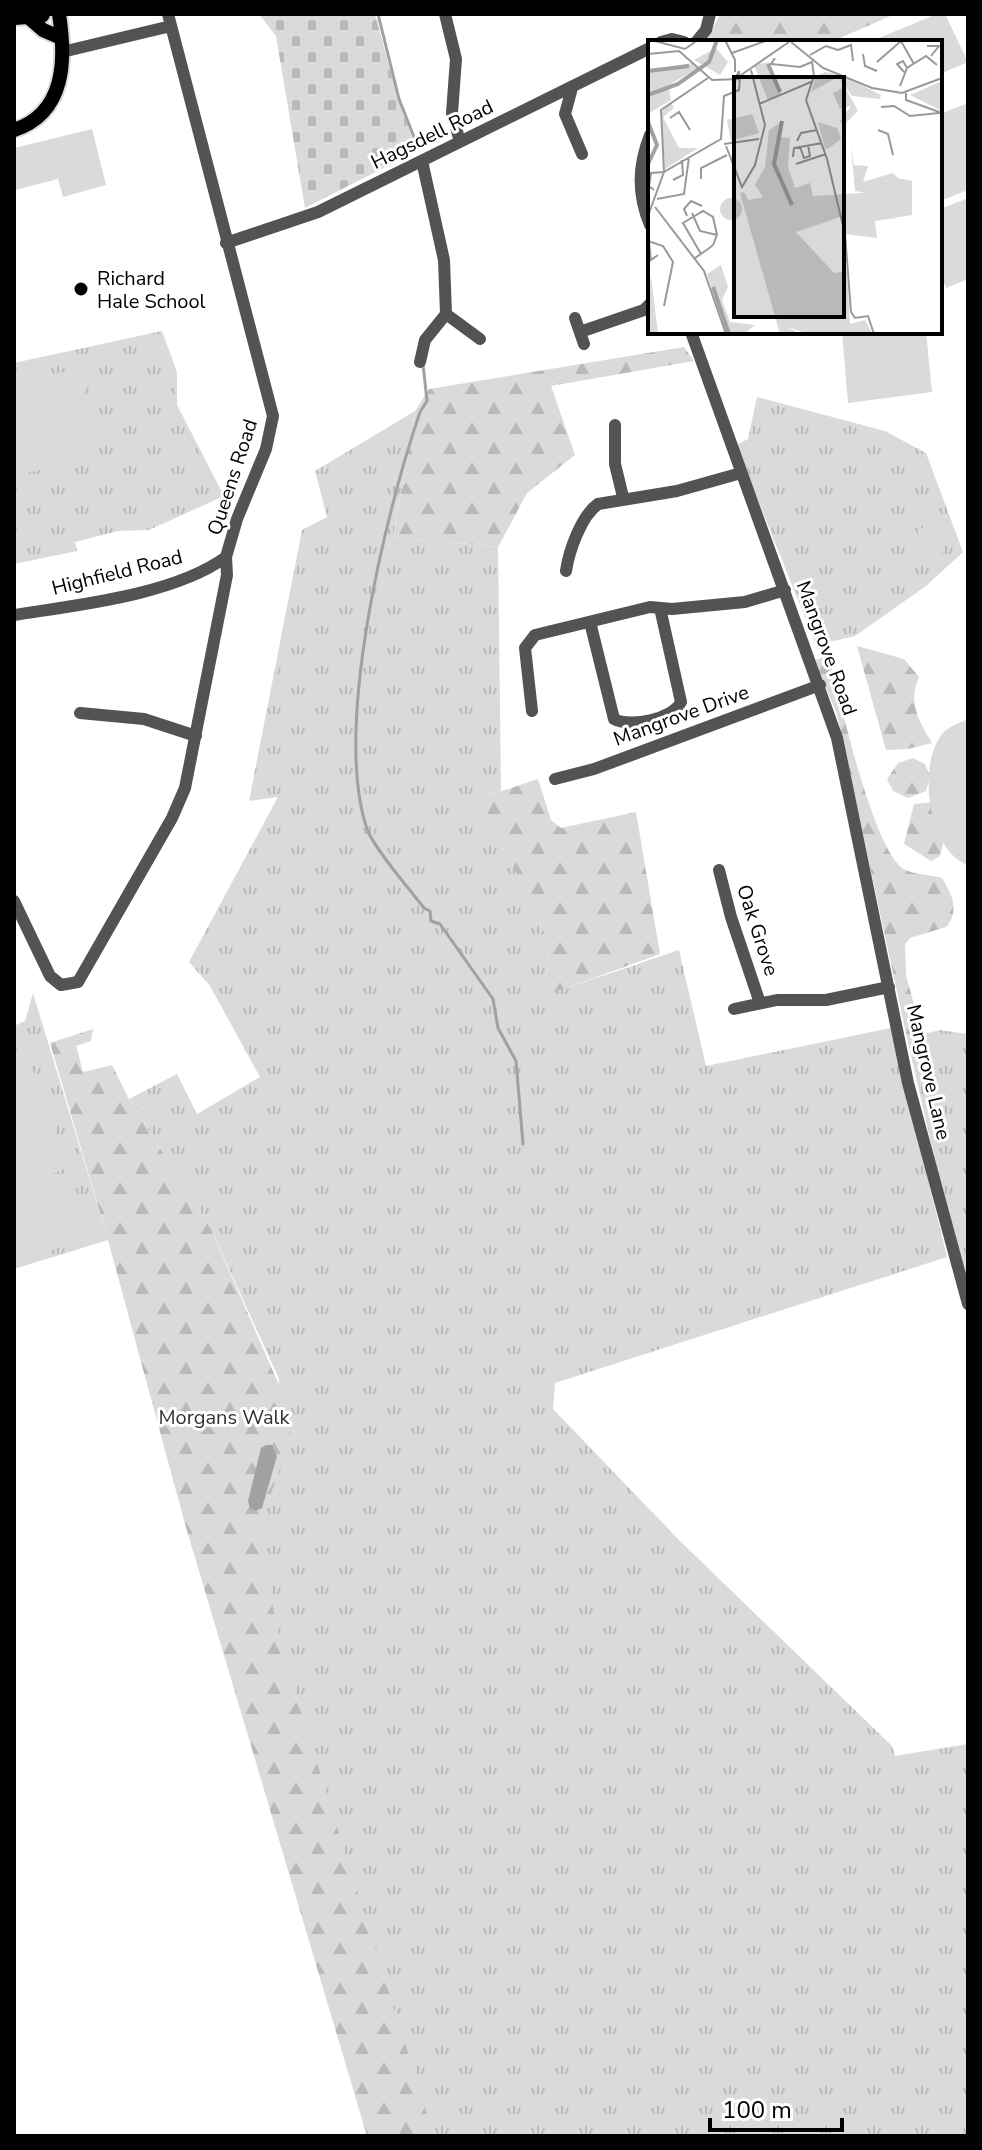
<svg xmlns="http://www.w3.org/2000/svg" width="982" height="2150" viewBox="0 0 982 2150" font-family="'Nunito Sans',sans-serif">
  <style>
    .grass { fill: url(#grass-tufts) }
    .forest { fill: url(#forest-firs) }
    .cemetery { fill: url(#cemetery-stones) }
    .garden { fill: #dadada }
    .water { fill: #a1a1a1 }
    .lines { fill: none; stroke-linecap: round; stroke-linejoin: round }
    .stream { stroke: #a1a1a1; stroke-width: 3 }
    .major-casing { stroke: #dbdbdb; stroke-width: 18 }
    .highway-casing { stroke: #dbdbdb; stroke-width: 22 }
    .minor { stroke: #535353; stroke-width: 12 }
    .major { stroke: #000; stroke-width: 14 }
    .highway { stroke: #000; stroke-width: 18 }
    .poi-dot { fill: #000; stroke: #fff; stroke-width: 3 }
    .labels { text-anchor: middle; stroke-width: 6; stroke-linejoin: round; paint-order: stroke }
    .street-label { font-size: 20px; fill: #000; stroke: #fff }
    .poi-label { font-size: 20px; fill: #000; stroke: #fff; text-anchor: start }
    .park-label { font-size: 20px; fill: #313131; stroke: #fff }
    .inset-river { fill: none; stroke: #a1a1a1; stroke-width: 4 }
    .inset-road { fill: none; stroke: #999; stroke-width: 2 }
    .view { fill: #000; fill-opacity: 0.15; stroke: #000; stroke-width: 4 }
    .inset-edge { fill: none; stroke: #000; stroke-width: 4 }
  </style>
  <defs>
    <pattern id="grass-tufts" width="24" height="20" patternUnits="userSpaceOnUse" patternTransform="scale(2)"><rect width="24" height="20" fill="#dadada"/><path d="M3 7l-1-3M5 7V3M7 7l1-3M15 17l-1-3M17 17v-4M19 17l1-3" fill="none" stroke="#b9b9b9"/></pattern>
    <pattern id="forest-firs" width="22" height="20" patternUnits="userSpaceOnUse" patternTransform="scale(2)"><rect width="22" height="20" fill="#dadada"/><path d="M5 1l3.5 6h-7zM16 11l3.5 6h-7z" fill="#b9b9b9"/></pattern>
    <pattern id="cemetery-stones" width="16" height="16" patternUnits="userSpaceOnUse" patternTransform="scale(2)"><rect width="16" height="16" fill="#dadada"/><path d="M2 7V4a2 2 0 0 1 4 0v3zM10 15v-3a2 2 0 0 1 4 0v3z" fill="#b9b9b9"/></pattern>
  </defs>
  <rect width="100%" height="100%" fill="#fff"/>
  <path class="grass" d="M162,331L177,372V405L224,496L149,530L118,531L75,542L77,551L14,564V363Z
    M757,397L885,431L926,453L963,552L926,586L855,636L816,645L736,445L748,439Z
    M415,411L393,537L498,547L501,791L478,799L540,919L549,961L543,996L679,950L706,1066L891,1028L947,1257L555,1383L553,1409L680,1541L892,1746L895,1756L968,1744V2136H434L415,2083L280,1645L259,1538L270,1496L279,1379L211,1229L129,1099L177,1074L197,1114L260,1077L210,986L189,962L278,797L249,801L302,530L327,517L315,471Z
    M33,993L108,1240L14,1269V1026L25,1021Z
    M940,1030L968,1034V1305L907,1038Z"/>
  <path class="forest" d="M720,14H895L831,42H706Z
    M684,347L694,361L551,386L575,455L527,493L498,547L393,537L415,411L429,389Z
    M857,646L904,659L919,677C908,702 918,720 932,743L908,749L886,750Z
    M829,656C840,700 871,841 901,867C910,875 929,874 942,878C952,894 960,911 946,927L910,938L905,944L906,975L922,1034L907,1038L837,714L814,660Z
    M913,758L925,764L930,776L926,791L908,798L893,791L887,779L898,763Z
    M538,779L551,820L561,828L636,812L660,954L542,997L549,961L540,919L478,799Z
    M934,802L944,840L940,856L931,861L904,844L914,804Z
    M93,1029L91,1041L76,1046L83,1072L112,1065L129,1099L211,1229L289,1408L291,1439L270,1496L260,1538L280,1645L434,2136H367L185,1524L108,1240L50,1043Z"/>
  <path class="cemetery" d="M259,14H375L398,99L417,151L305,208L276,36Z"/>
  <path class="garden" d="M937,14H945L968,62L940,74V42H869Z
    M968,103V190L940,201V114Z
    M92,129L106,185L63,197L58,179L15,190L14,148Z
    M968,198V279L946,288L940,272V209Z
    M842,332H926L932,392L848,403Z
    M80,369L96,460L14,475V381Z
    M931,522L945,551L932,558L917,532Z
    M968,719V865C928,852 915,760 945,731C951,726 961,722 968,719Z
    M30,1061L67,1168L45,1176L44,1181L69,1172L92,1234L14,1265V1067Z"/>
  <path class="water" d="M266,1445H272L277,1456L262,1508L255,1511L250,1508L248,1501L261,1448Z"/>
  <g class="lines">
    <path class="stream" d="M378,14L399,99L416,142
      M423,364L427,401L420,412C385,515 333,728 367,829C373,847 411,891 424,908L430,911L431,921L440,924L493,999L498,1028L516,1061L523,1144"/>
    <defs>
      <path id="major" d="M28,17L43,30L59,37
        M14,130C66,113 66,59 59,14"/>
      <path id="highway" d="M14,16L41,14"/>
    </defs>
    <use href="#major" class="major-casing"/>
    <use href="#highway" class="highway-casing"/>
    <path class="minor" d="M445,14L456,59L452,113L460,142
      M661,42L672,39L684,42
      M696,42L706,30L710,14
      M62,52L171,26
      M572,88L565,114L582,154
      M650,135C638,166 637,194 650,225
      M226,243L318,212L650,48
      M446,314L480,339
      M575,318L584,344
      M580,332L644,310L650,304
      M691,332L837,738L908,1083L968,1304
      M420,362L425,340L446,314L444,260L422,161
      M615,425V464L623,497
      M566,571C569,551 581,516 598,504L677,491L741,473
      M14,615C77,605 174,595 226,557
      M590,622L614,719C630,728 673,719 681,702L660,608
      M532,711L525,648L535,635L650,607L672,609L745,602L785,590
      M80,713L144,719L196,736
      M555,779L594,769L820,685
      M719,870L731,917L760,1003
      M14,901L50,976L61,985L78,982L172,818L185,788L227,575L226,557L237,519L266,449L273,416L168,14
      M734,1009L777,1000H826L889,987"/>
    <use href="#major" class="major"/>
    <use href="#highway" class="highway"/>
  </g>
  <circle class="poi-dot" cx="81" cy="289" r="8"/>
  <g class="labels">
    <g class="street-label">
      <text transform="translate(432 134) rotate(-26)" y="7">Hagsdell Road</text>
      <text transform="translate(232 477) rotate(-72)" y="7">Queens Road</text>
      <text transform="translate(117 572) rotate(-14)" y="7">Highfield Road</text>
      <text transform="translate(827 648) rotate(70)" y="7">Mangrove Road</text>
      <text transform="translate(681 715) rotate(-20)" y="7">Mangrove Drive</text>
      <text transform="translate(758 930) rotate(72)" y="7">Oak Grove</text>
      <text transform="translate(929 1072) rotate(77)" y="7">Mangrove Lane</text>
    </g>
    <g class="poi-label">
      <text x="97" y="285">Richard<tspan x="97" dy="23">Hale School</tspan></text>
    </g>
    <g class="park-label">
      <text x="224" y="1424">Morgans Walk</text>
    </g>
  </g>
  <g transform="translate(648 40)">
    <rect width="294" height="294" fill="#fff"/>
    <path d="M68,8L80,22L72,35L46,20ZM44,23L50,28L14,49L21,48L23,60L0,74V31ZM294,41V71L262,55ZM104,74L111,93L83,101L79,80ZM170,82L189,88L193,99L181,108L177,109ZM132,83L130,97L142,98L140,127L147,148L162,143L165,156L215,153L245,137L264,141V175L227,181L229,198L197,194L192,177L148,192L186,233L199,231L202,284L217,280L224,293L161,294L139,287L117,221L118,194L100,160L115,157L107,145L117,127L121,90Z" fill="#dadada"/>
    <path d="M177,32L196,36L233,55L232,59L204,56L190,37L163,52L168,36ZM22,62L26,68L15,77L31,108H50L17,129L13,73ZM203,106L206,125L220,126L215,142L245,133L249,137L246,147L239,140L232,145L234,152L221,155L230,168L231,155L237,154L235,164L247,179L226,175L218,153L207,151ZM96,152L118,194L117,221L139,287L153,294H132L92,153ZM73,225L80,247L74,260L82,282L107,285L97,293L79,294L59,234ZM0,227L4,244L10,294H0Z" fill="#dadada"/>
    <path d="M121,22L133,54L120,60L106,25Z" fill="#dadada"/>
    <path d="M197,47L210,71L196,85L192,81L203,66L192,69L185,53ZM72 169a11 11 0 1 1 22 0a11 11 0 1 1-22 0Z" fill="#dadada"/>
    <path class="inset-river" d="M120,24L132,52M0,31L41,26M0,55L30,44L61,22L69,0M134,81L126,124L144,165M0,82L9,105L0,124M65,247L81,294"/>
    <path class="inset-road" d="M3,0L37,9L50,0M77,0L87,20V32M143,2L175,28L224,48L254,53L294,38M279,6H291L283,16M190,10L203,5L205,21M84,13L120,0M0,14L31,11L64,40L91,39V31L87,39M215,14L217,26L229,31M162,15L178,6L190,10M127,18L123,24L152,27L164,22L166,36L158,60L179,119L197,194L203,272L207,278L220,276L226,294M229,22L253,1L266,24M256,32L249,24L255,21L259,28M93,35L141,2M252,46L259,28L278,16L289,25M258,53V60L294,73M111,64L163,42M233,67L246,66L262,76L291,73M22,78L31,72L42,90M230,90L240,94L245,115M149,101L153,93L169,90M76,104L111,99M78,106L94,147L107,125L117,85L103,30M152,107L156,118L162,116L160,105M145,117L146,108L174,103M148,124L178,114M53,139V128L79,115M25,140L35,135L34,120M6,150L1,146L3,133L16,132L13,70L60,38M9,159L36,154L41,117M7,167L56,231L78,294M44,173L52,191L69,195M0,176L16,132L73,99L76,56L91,50L92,37M39,176L36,169L43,161L54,166M0,201L15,206L25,222L16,266M1,203L3,220L10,215M47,218L60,209L65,205L69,195L65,177L55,171L35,183L53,214"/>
    <path class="view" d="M86,37H196V277H86Z"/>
    <rect width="294" height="294" class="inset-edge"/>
  </g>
  <rect width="982" height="2150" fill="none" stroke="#000000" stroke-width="32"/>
  <path d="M710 2118v12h132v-12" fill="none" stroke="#000000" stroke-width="4"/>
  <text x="722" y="2118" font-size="24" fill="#000000" stroke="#ffffff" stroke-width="6" paint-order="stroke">100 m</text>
</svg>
